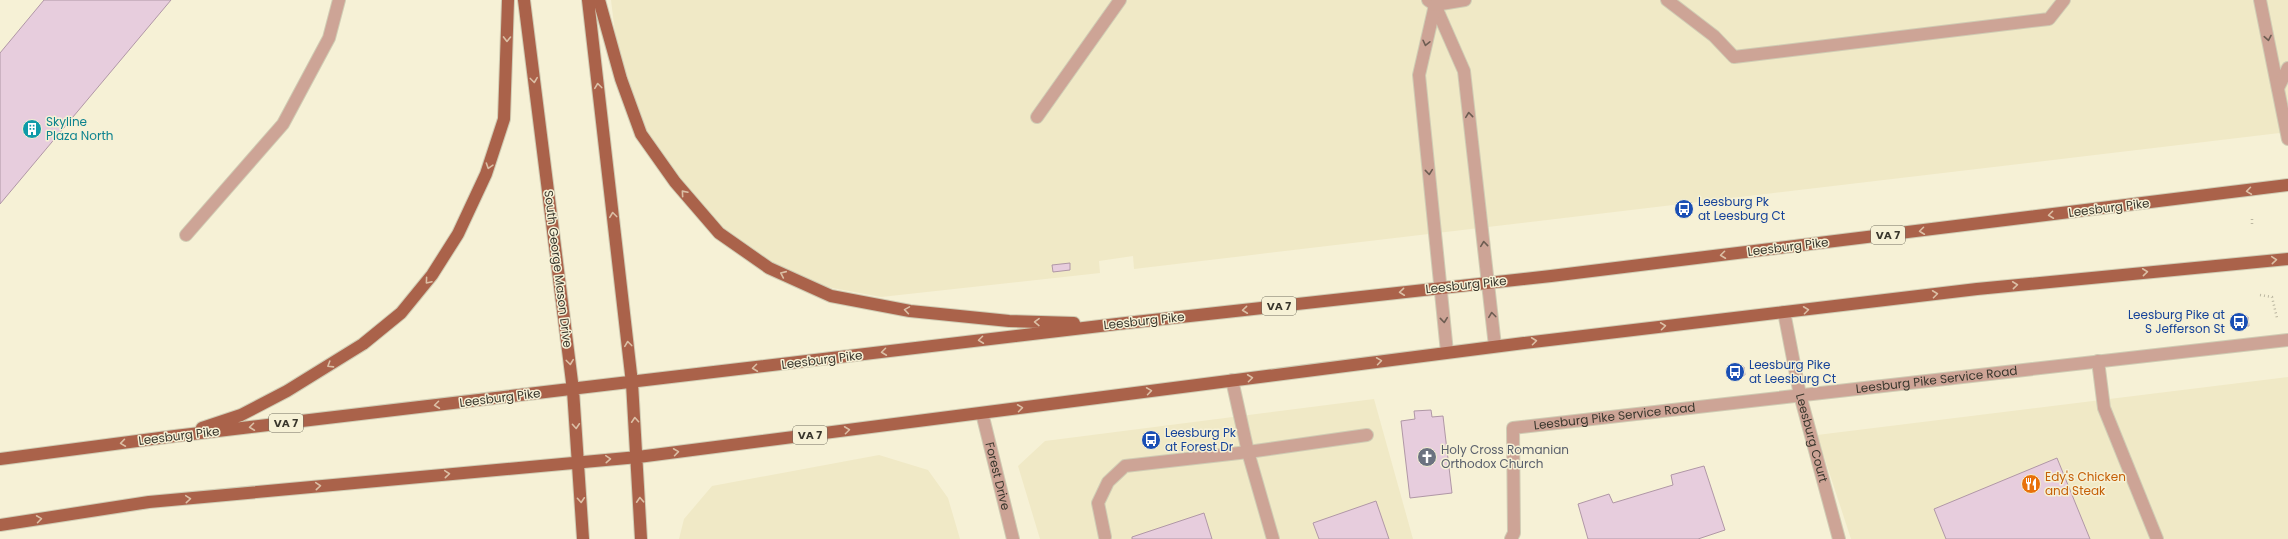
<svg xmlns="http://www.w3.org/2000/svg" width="2288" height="539" viewBox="0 0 2288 539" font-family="Poppins,sans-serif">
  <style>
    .built { fill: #f0e9c6 }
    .building { fill: #e7cddd; stroke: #b097a6 }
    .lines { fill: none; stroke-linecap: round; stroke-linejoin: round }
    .minor-casing { stroke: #d0ccb4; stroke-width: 14 }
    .major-casing { stroke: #d0ccb4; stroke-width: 14 }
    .path { stroke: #bcb7a1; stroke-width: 2.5; stroke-dasharray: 1 3; stroke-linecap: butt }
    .minor { stroke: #cda496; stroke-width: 12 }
    .major { stroke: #aa624a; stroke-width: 12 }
    .oneway { stroke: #6d5d52 }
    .oneway2 { stroke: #dbbfa5 }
    .labels { text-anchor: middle; stroke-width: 3; stroke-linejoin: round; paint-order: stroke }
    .shield { fill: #f6f1d6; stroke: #726f60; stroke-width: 1 }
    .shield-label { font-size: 11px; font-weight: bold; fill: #3a372d }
    .culture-label { font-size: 12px; fill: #0d838f; stroke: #f6f1d6; text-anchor: start }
    .transit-label { font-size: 12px; fill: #164399; stroke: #f6f1d6; text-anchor: start }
    .street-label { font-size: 12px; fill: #3a372d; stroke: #f6f1d6 }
    .worship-label { font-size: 12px; fill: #5b616d; stroke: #f6f1d6; text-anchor: start }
    .food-label { font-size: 12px; fill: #c56008; stroke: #f6f1d6; text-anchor: start }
  </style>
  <rect width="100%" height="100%" fill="#f6f1d6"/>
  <path class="built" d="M611,0H2288V132L1134,269L1133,256L1099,261L1100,273L881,297L822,286L783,271L730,238L654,151L619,65Z
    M2288,377V539H1851L1817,435Z
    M1374,399L1413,539H1040L1018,466L1045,441Z
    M879,455L928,470L948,498L960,539H679L684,519L712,486Z"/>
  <path class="building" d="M44,0H171L0,204V53Z
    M1070,263V270L1053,272L1052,265Z
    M2248,317L2249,326L2231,327L2230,320Z
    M1744,367L1745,375L1727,377L1726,369Z
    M1431,410L1432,417L1443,416L1452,493L1410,498L1401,421L1415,419L1414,411Z
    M2057,458L2090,539H1946L1934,509Z
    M1704,466L1725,530L1698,539H1588L1578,504L1609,494L1613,503L1673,485L1671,475Z
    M1376,501L1389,539H1319L1313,523Z
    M1204,513L1212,539H1132V537Z"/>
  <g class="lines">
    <defs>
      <g id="minor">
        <path d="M1428,0L1435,5L1464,71L1495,346"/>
        <path d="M1667,0L1714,36L1734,57L2049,19L2064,0"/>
        <path d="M2260,0L2288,139"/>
        <path d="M1435,5L1419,75L1447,352"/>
        <path d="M1435,5L1465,0"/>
        <path d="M2278,88L2288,68"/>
        <path d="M1037,117L1120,0"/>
        <path d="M186,235L283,124L329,38L339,0"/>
        <path id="s1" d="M1784,312L1800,395L1839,539"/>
        <path d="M2098,361L2104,408L2157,539"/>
        <path d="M1232,380L1248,452L1273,539"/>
        <path id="s2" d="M982,413L1013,539"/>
        <path d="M1105,537L1098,503L1108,482L1125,466L1248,452L1367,435"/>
        <path id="s3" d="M1511,539L1514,533L1513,428L2288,340"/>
      </g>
      <path id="major" d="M524,0L573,390L583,539
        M588,0L632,383L641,539
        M599,0L621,79L641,134L675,182L719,233L769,268L831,296L910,311L1009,321L1074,323
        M202,428L241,415L287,391L363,344L401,313L432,275L458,234L486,174L504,119L508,0
        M0,459L175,436L1117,324L1551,276L2288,185
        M0,525L149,502L638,457L1524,343L1977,289L2288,259"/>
    </defs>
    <use href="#minor" class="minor-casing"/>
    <use href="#major" class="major-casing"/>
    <path class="path" d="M2252,219V224
      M2260,295L2272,297L2277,318"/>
    <use href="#minor" class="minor"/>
    <use href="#major" class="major"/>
  </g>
  <defs><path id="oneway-chevron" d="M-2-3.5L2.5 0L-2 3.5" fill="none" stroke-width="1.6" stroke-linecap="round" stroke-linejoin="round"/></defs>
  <g class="oneway">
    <use href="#oneway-chevron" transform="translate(2268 38) rotate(79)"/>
    <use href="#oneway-chevron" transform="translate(1426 43) rotate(103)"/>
    <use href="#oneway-chevron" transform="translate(1469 115) rotate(-96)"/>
    <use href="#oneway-chevron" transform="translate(1429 172) rotate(84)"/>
    <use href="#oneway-chevron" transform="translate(1484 244) rotate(-96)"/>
    <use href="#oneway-chevron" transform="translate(1492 315) rotate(-97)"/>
    <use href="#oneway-chevron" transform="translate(1444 320) rotate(84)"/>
  </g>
  <g class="oneway2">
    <use href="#oneway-chevron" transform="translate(507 39) rotate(91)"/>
    <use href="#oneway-chevron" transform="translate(534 80) rotate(83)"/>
    <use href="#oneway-chevron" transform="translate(598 86) rotate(-97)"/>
    <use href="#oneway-chevron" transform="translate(489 166) rotate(108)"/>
    <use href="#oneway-chevron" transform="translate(2249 191) rotate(172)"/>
    <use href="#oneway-chevron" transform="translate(684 193) rotate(-131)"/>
    <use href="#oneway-chevron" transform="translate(613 215) rotate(-97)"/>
    <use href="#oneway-chevron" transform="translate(2051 215) rotate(173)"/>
    <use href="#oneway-chevron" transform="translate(1922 231) rotate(173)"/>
    <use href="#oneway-chevron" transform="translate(1723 255) rotate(173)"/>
    <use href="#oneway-chevron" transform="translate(2274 260) rotate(-5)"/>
    <use href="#oneway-chevron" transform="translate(2145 272) rotate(-6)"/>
    <use href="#oneway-chevron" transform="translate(783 274) rotate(-156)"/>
    <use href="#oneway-chevron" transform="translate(428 281) rotate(130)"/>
    <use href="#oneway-chevron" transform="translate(2015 285) rotate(-6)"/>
    <use href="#oneway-chevron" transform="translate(1402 292) rotate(174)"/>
    <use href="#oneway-chevron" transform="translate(1935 294) rotate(-7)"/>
    <use href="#oneway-chevron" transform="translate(907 310) rotate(-171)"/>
    <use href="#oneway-chevron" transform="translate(1245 310) rotate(174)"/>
    <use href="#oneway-chevron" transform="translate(1806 310) rotate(-7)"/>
    <use href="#oneway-chevron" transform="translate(1037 322) rotate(-179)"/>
    <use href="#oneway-chevron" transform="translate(1663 326) rotate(-7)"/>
    <use href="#oneway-chevron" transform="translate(981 340) rotate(173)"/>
    <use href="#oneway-chevron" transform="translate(1534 341) rotate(-7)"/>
    <use href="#oneway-chevron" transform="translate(628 344) rotate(-97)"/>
    <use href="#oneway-chevron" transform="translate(884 352) rotate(173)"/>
    <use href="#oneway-chevron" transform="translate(1379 361) rotate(-8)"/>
    <use href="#oneway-chevron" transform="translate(570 362) rotate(83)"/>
    <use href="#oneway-chevron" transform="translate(330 365) rotate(148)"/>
    <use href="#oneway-chevron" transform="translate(755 368) rotate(173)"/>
    <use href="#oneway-chevron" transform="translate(1250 378) rotate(-7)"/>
    <use href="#oneway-chevron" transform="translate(1149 391) rotate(-8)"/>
    <use href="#oneway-chevron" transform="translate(437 405) rotate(173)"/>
    <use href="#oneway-chevron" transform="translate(1020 408) rotate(-8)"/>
    <use href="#oneway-chevron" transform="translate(635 420) rotate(-94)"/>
    <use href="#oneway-chevron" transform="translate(576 426) rotate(86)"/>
    <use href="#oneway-chevron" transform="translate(252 427) rotate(173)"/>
    <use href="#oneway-chevron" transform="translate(847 430) rotate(-7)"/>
    <use href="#oneway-chevron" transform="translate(123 443) rotate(172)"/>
    <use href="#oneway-chevron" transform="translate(676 452) rotate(-8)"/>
    <use href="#oneway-chevron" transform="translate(608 459) rotate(-4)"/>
    <use href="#oneway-chevron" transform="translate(447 474) rotate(-5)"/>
    <use href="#oneway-chevron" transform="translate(318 486) rotate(-5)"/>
    <use href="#oneway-chevron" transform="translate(188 499) rotate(-5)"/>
    <use href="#oneway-chevron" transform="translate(581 500) rotate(86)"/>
    <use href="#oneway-chevron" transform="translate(640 500) rotate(-93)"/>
    <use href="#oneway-chevron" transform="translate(39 519) rotate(-8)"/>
  </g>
  <defs>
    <symbol id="building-disc" viewBox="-11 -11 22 22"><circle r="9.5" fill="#0f9aa8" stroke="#f6f1d6"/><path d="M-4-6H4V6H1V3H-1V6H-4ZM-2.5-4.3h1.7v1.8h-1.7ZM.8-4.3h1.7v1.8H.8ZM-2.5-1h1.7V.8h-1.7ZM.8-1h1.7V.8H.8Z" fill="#fff"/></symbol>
    <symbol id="bus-disc" viewBox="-11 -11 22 22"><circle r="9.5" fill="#1a4fb4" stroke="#f6f1d6"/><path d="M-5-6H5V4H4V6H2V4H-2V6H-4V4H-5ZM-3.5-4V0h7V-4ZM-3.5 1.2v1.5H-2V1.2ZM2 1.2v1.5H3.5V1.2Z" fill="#fff"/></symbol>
    <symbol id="church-disc" viewBox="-11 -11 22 22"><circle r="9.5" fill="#6b7280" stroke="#f6f1d6"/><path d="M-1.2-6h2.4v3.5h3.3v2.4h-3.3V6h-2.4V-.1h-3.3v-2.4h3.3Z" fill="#fff"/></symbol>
    <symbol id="restaurant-disc" viewBox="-11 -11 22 22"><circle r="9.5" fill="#e8710a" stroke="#f6f1d6"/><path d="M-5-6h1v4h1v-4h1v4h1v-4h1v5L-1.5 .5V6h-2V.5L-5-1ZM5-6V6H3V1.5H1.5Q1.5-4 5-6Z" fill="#fff"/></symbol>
  </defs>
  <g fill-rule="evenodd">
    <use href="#building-disc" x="21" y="118" width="22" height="22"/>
    <use href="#bus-disc" x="1673" y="198" width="22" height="22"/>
    <use href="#bus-disc" x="2228" y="311" width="22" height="22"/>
    <use href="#bus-disc" x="1724" y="361" width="22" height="22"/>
    <use href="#bus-disc" x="1140" y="429" width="22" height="22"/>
    <use href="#church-disc" x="1416" y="446" width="22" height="22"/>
    <use href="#restaurant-disc" x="2020" y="473" width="22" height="22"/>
  </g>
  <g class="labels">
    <g class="shield">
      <rect x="1871" y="226" width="34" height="18" rx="3"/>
      <rect x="1262" y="297" width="34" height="18" rx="3"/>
      <rect x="269" y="414" width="34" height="18" rx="3"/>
      <rect x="793" y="426" width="34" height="18" rx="3"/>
    </g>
    <g class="shield-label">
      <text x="1888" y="239">VA 7</text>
      <text x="1279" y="310">VA 7</text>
      <text x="286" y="427">VA 7</text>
      <text x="810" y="439">VA 7</text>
    </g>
    <g class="culture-label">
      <text x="46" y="126">Skyline<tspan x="46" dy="14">Plaza North</tspan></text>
    </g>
    <g class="transit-label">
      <text x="1698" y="206">Leesburg Pk<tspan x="1698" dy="14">at Leesburg Ct</tspan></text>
      <text x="2225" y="319" text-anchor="end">Leesburg Pike at<tspan x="2225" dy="14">S Jefferson St</tspan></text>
      <text x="1749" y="369">Leesburg Pike<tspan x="1749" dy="14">at Leesburg Ct</tspan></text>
      <text x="1165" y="437">Leesburg Pk<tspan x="1165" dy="14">at Forest Dr</tspan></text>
    </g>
    <g class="street-label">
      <text transform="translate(2109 208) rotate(-7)" y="4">Leesburg Pike</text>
      <text transform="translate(1788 247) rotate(-7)" y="4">Leesburg Pike</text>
      <text transform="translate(558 269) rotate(83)" y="4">South George Mason Drive</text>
      <text transform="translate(1466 285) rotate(-6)" y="4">Leesburg Pike</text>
      <text transform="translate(1144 321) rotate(-6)" y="4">Leesburg Pike</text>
      <text transform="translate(822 360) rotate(-7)" y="4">Leesburg Pike</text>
      <text dy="4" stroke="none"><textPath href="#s3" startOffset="538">Leesburg Pike Service Road</textPath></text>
      <text transform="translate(500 398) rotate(-7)" y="4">Leesburg Pike</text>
      <text dy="4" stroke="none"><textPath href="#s3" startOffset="214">Leesburg Pike Service Road</textPath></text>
      <text transform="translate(179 436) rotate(-7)" y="4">Leesburg Pike</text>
      <text dy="4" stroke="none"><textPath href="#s1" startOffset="129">Leesburg Court</textPath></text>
      <text dy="4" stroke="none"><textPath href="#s2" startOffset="65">Forest Drive</textPath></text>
    </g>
    <g class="worship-label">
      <text x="1441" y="454">Holy Cross Romanian<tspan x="1441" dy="14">Orthodox Church</tspan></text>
    </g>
    <g class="food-label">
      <text x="2045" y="481">Edy's Chicken<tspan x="2045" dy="14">and Steak</tspan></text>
    </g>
  </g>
</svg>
